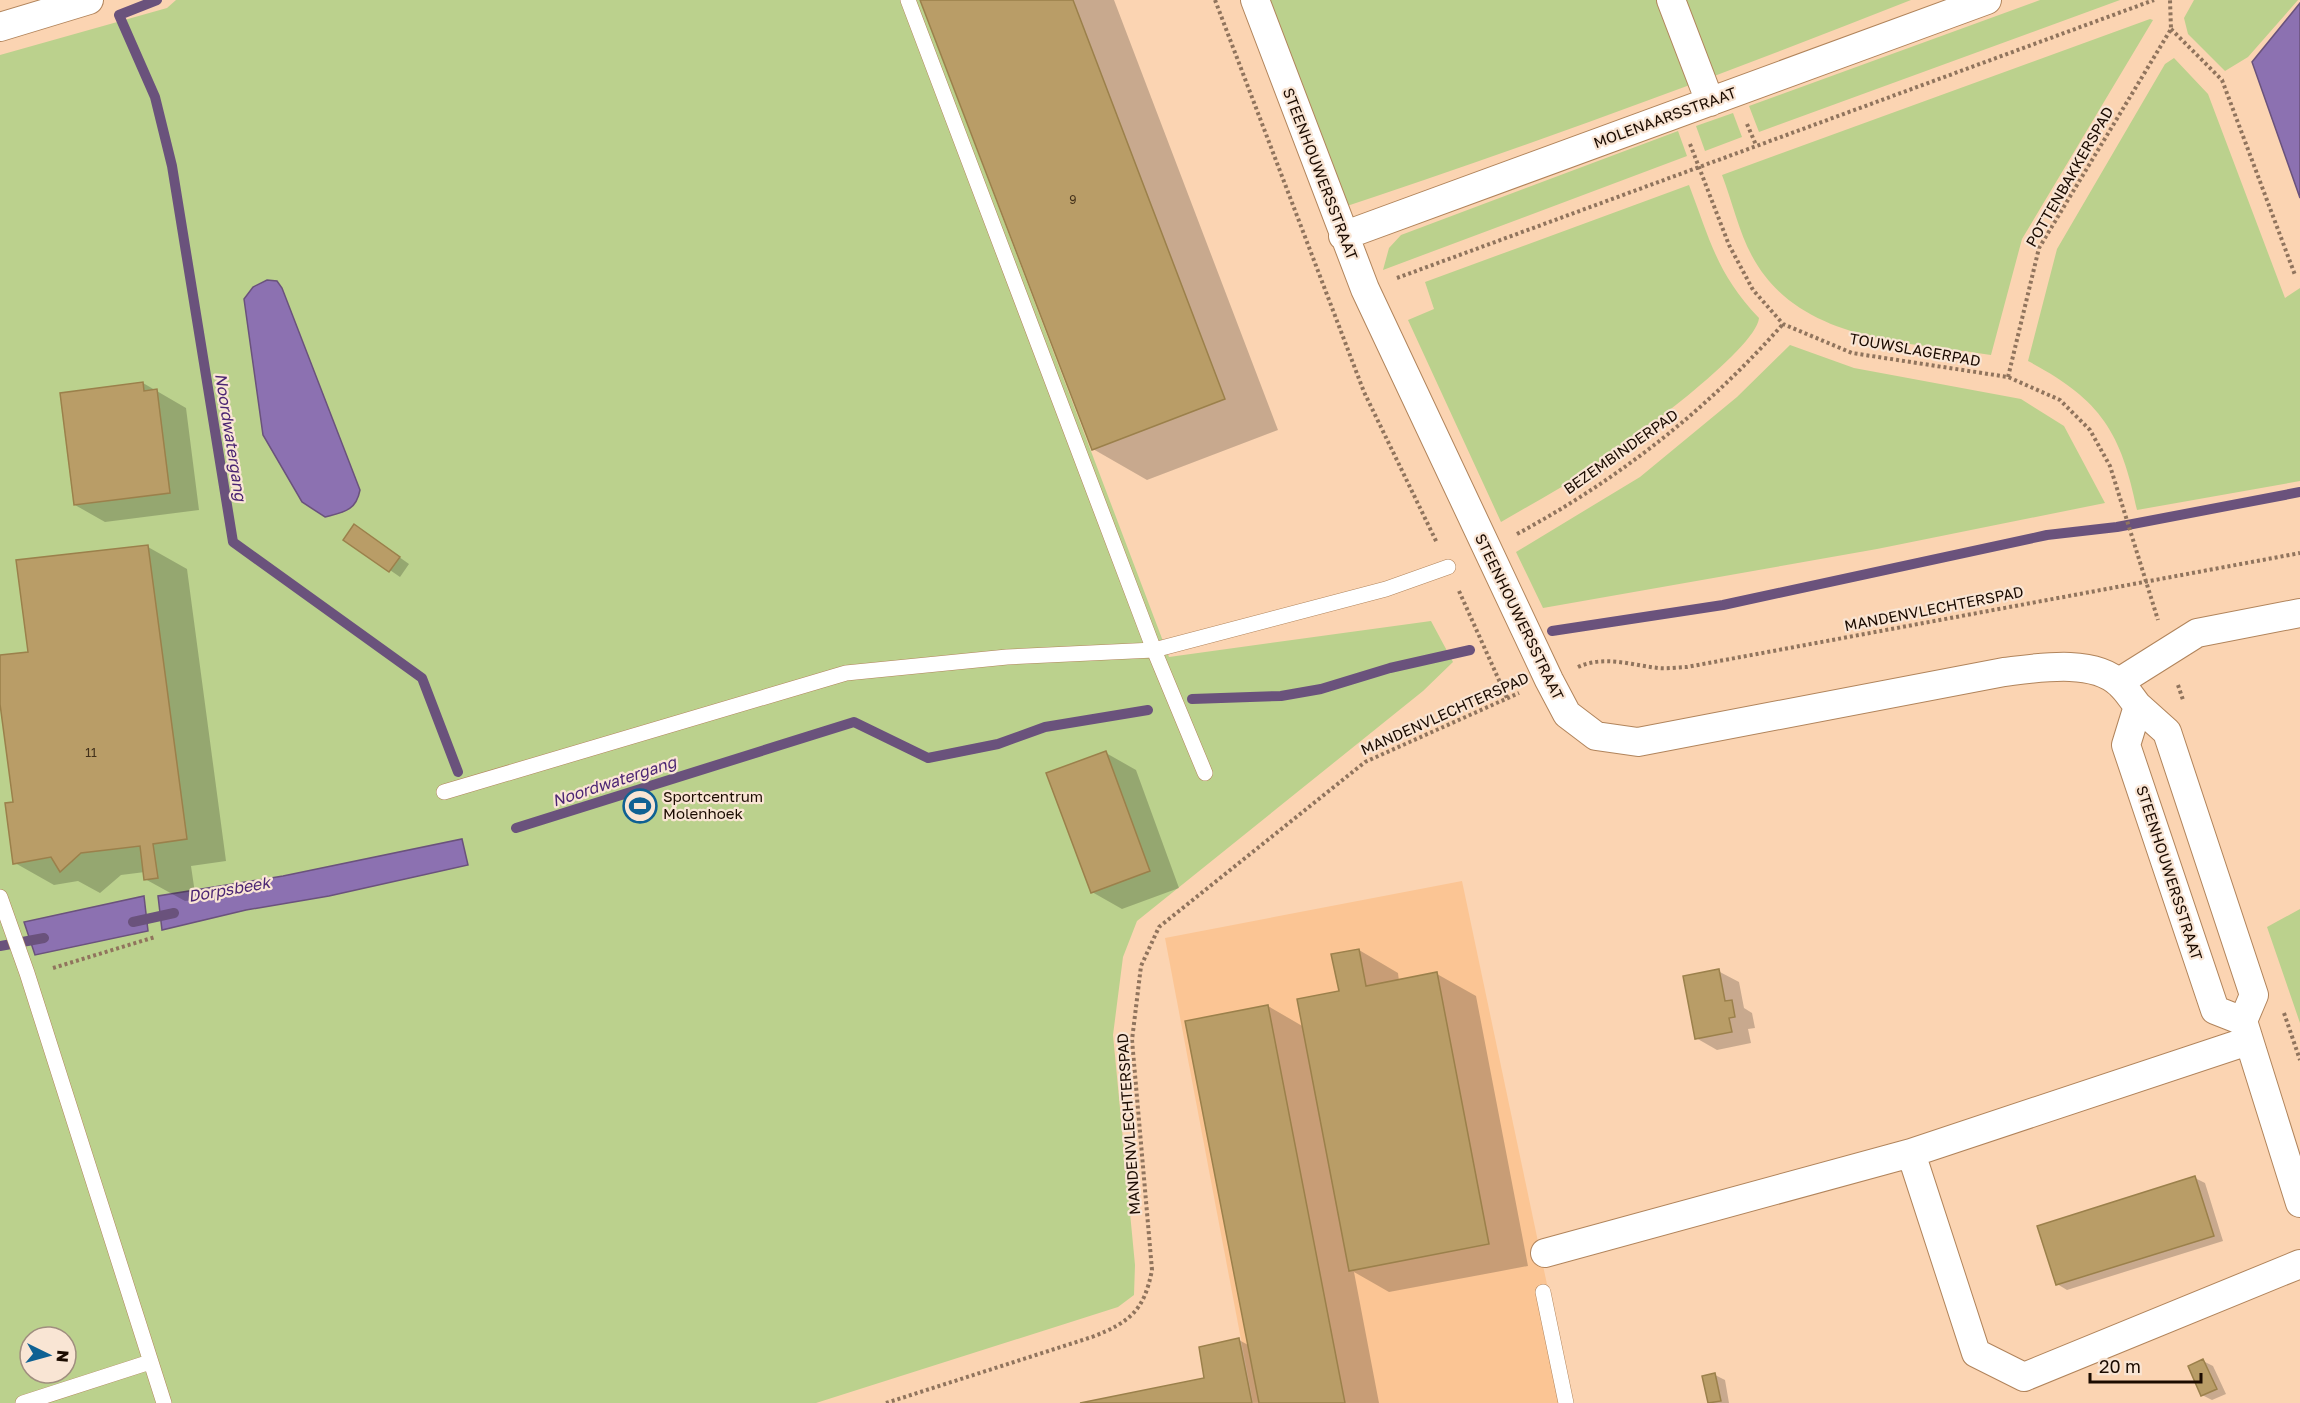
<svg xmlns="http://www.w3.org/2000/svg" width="2300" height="1403" viewBox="0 0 2300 1403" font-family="'Golos Text',sans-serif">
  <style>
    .built { fill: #fbc594 }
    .green { fill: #bbd18d; fill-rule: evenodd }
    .water { fill: #8c71b1; stroke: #6a527c; stroke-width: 1.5 }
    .shadow { fill: #0003 }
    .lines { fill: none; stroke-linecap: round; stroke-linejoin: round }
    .stream { stroke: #6a527c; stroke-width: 10 }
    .building { fill: #b99d67; stroke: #9b804b; stroke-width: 1.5 }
    .service-casing { stroke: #b1845b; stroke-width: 16 }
    .minor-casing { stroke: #b1845b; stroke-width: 30 }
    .path { stroke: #90745d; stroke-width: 4; stroke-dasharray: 3 3; stroke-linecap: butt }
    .service { stroke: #fff; stroke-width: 15 }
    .minor { stroke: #fff; stroke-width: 28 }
    .labels { text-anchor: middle; stroke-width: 4.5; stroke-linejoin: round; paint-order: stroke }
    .number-label { font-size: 12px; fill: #42301a }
    .street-label { font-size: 15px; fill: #1b0b00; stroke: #f9e5d4 }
    .poi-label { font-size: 15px; fill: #1b0b00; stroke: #f9e5d4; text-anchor: start }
    .water-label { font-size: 16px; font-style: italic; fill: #4b2573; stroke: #f9e5d4 }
  </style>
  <rect width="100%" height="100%" fill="#fbd4b2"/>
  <path class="built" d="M1462,881L1572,1403H1253L1165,938Z"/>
  <path class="green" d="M176,0H920L1169,657L1431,621L1453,662L1423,691L1137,921L1123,957L1113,1035L1135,1265L1134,1295L1118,1307L816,1403H0V55L167,8ZM30,1337H66V1373H30Z
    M1245,0H1911C1717,77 1522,148 1323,214Z
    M2040,0H2120L1759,132L1749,106Z
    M2194,0H2298L2248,57L2225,71L2188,34L2184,18Z
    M2150,19L2153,20L2022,239L1991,355C1907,342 1798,342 1752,256C1739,232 1732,201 1722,175Z
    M2174,58L2208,94L2285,298L2300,288V481L2137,510C2121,431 2100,399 2028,361L2057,249L2165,64Z
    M1733,113L1742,137L1705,151L1696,126Z
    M1678,131L1687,156L1383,270L1389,248L1401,235Z
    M1689,185C1710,240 1717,274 1759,318C1756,350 1626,444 1596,465C1566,486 1533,503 1501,522L1408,320L1434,309L1425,282Z
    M1790,345L1854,368L2021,399L2064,426L2105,503L1877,549L1543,608L1516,552L1640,477L1737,397Z
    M2300,909V1023L2267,927Z"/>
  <path class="water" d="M2300,3V198L2252,62Z
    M267,280L277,281L282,288L360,490C356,511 344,512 325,517L302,502L263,435L244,299L253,287Z
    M462,839L468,865L329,896L246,910L162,930L158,896L283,876Z
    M144,896L148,931L35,955L24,922Z"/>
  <path class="shadow" d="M922,0H1114L1278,430L1147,480L1093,449Z
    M143,383L186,408L199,510L105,522L75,505Z
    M364,532L409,564L400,577L345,539Z
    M148,547L187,569L226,861L191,866L196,900L185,901L145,879V872L121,875L100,893L78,881L54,885L15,863L14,803L0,692V657L29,653Z
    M1106,753L1136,770L1179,888L1122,909L1092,892Z
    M1359,950L1398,973L1399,981L1437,974L1476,996L1528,1266L1389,1292L1354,1272L1379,1403H1088L1206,1379L1239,1340L1250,1346L1268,1006L1304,1027L1340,992Z
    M1718,971L1739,982L1744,1008L1752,1013L1755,1028L1748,1029L1751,1043L1717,1050L1696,1038Z
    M2195,1178L2205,1183L2223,1241L2067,1290L2057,1284Z
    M2203,1361L2213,1366L2226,1394L2212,1400L2202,1395Z
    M1715,1375L1725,1380L1729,1403H1709L1704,1377Z"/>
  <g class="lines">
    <path class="stream" d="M157,0L119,15L155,97L172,166L233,542L422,678L458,772
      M1552,631L1723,605L2047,535L2117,527L2300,492
      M1192,699L1281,696L1321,689L1390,668L1470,650
      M516,828L854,722L928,758L998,744L1045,727L1148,710
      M133,922L174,913
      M0,946L44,938"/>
  </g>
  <path class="building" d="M920,0H1073L1225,399L1092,450Z
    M143,382L144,391L157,389L170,493L74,505L60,393Z
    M354,524L400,557L389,572L343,540Z
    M148,545L187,839L153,844L158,878L144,880L140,846L81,853L60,872L51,857L13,864L5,803L13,802L0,704V655L28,652L16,560Z
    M1106,751L1150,871L1091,893L1046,773Z
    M1359,949L1366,986L1437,972L1489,1244L1349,1271L1297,999L1339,991L1331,954Z
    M1719,969L1725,1001L1732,1000L1735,1017L1729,1018L1732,1032L1695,1039L1683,976Z
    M1268,1005L1345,1403H1259L1185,1021Z
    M2195,1176L2214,1236L2056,1285L2037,1226Z
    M1239,1338L1252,1403H1080L1204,1378L1199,1347Z
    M2203,1359L2217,1389L2201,1396L2188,1366Z
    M1715,1373L1721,1401L1708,1403L1702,1376Z"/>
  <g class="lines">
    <defs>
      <path id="service" d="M908,0L1154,650L1205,773
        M444,792L846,673L1007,657L1154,650L1386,589L1448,567
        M0,897L27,973L164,1403
        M1543,1292L1566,1403
        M23,1403L150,1362"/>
      <path id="minor" d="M1255,0L1365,289L1549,680L1567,714L1596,736L1638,742L2004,672C2037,668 2094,658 2120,684C2127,690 2132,699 2138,706L2126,745L2215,1010L2243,1021
        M1671,0L1710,102
        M0,27L89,0
        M1343,236L1987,0
        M2119,682L2197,633L2300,613
        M2138,706L2167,732L2254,995L2243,1021L2300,1203
        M1911,1153L2248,1041
        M1545,1253L1911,1153L1976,1353L2024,1377L2300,1264"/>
    </defs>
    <use href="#service" class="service-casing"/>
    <use href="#minor" class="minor-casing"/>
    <path class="path" d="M1215,0L1364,392L1437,543
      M2171,29L2222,80L2295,275
      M1747,124L1756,145
      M1690,144L1729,245L1753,290L1783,324L1852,353L2008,377L2060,400L2090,430L2110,466L2158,620
      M1397,278L2154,0
      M2008,377L2039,248L2171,29L2170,0
      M1517,534C1619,479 1707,410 1783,324
      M1459,591L1507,698
      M1578,667C1604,655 1631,665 1658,668C1668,669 1678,667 1687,667L2300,553
      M2178,685L2183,700
      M53,968L155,937
      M2284,1013L2300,1060
      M886,1403L1092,1337C1130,1322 1144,1311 1152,1270L1132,1040L1141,966L1159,927L1365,762L1519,693"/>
    <use href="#service" class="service"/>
    <use href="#minor" class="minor"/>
  </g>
  <defs>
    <symbol id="stadium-ring" viewBox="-11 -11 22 22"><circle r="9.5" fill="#f9e5d4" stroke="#0f6193" stroke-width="1.5"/><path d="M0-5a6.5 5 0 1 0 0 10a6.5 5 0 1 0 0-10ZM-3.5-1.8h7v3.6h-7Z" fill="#0f6193"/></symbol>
  </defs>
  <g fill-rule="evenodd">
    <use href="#stadium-ring" x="621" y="787" width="38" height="38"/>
  </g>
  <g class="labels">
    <g class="number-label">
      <text x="1073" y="204">9</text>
      <text x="91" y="757">11</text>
    </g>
    <g class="street-label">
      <text transform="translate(1665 118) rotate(-20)" y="5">MOLENAARSSTRAAT</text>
      <text transform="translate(1320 174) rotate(69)" y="5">STEENHOUWERSSTRAAT</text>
      <text transform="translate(2070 177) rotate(-60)" y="5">POTTENBAKKERSPAD</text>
      <text transform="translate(1915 350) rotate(10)" y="5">TOUWSLAGERPAD</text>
      <text transform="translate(1621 452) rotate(-35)" y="5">BEZEMBINDERPAD</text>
      <text transform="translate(1934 609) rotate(-11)" y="5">MANDENVLECHTERSPAD</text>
      <text transform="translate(1519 617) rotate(64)" y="5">STEENHOUWERSSTRAAT</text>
      <text transform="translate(1445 714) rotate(-24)" y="5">MANDENVLECHTERSPAD</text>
      <text transform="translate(2169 873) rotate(72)" y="5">STEENHOUWERSSTRAAT</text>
      <text transform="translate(1129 1124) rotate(-94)" y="5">MANDENVLECHTERSPAD</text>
    </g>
    <g class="poi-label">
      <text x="663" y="802">Sportcentrum<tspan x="663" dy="17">Molenhoek</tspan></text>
    </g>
    <g class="water-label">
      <text transform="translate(231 437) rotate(81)" y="6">Noordwatergang</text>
      <text transform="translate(614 781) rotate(-18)" y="6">Noordwatergang</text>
      <text transform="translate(229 889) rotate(-10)" y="6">Dorpsbeek</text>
    </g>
  </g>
  <g transform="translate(48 1355) rotate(95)"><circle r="28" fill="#f9e5d4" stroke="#a08e7f" stroke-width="1.5"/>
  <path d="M0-4.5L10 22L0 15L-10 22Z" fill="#0f6193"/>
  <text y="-9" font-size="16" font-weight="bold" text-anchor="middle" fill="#1b0b00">N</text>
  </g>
  <path d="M2090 1373v9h111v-9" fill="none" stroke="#1b0b00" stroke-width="3"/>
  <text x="2099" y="1373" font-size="18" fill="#1b0b00" stroke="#f9e5d4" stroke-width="4.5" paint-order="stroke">20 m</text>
</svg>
